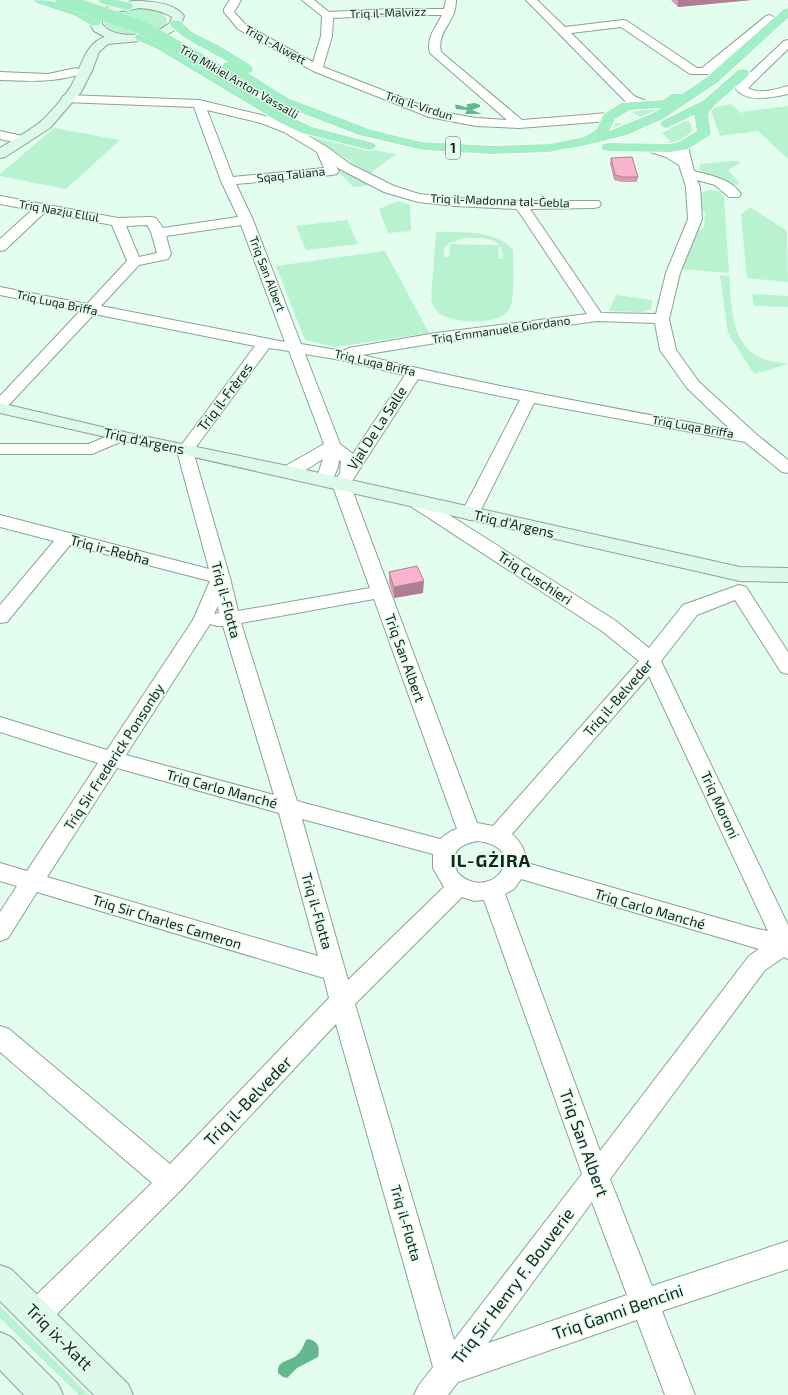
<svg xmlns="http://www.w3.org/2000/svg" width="788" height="1395" viewBox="0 0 788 1395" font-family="'Exo 2',sans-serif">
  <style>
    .green { fill: #b8f2d1; fill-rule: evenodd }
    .water { fill: #63b88d }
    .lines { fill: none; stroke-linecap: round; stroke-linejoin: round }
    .minor-casing { stroke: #8ba395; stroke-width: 2 }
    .secondary-casing { stroke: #8ba395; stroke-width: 2 }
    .trunk-casing { stroke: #fff; stroke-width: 2 }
    .minor { fill: #fff; fill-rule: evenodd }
    .secondary { fill: #dcf9ea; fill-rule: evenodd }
    .trunk { fill: #a2efc6; fill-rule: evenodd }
    .trunk-bridge-casing { stroke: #fff; stroke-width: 14; stroke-linecap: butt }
    .trunk-bridge { stroke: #a2efc6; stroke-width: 14 }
    .wall { fill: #d69cb3 }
    .shaded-wall { fill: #ae7f92 }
    .building { fill: #f9b5d0; stroke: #ae7f92 }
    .labels { text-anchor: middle; stroke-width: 3; stroke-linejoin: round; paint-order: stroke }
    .far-street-label { font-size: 12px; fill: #19231d; stroke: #e3fdee }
    .shield { fill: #e3fdee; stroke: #56645c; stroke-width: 1 }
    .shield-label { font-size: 13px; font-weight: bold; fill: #19231d }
    .street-label { font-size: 14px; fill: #19231d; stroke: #e3fdee }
    .near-street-label { font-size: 17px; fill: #19231d; stroke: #e3fdee }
    .district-label { font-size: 18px; font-weight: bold; letter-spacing: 1px; fill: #19231d; stroke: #e3fdee }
  </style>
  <rect width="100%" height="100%" fill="#e3fdee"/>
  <path class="green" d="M141,8L158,11L167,18V22C154,37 119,38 105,25L104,21C115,11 126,9 141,8Z
    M731,104L745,117L741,112L788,106V159L758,131L720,136L711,111L716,107Z
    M643,110H662L611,131L610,128H613L616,123L625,125L633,119L641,117L631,112Z
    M685,121L690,122L692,131C676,147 656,147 635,145L641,142L662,145L671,141L662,133Z
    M54,128L120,140L66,189L0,176V174Z
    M304,131L363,148L396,154L369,174Z
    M731,161H739L740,163L728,170L739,183L737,185C726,185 707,176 699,169L701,164Z
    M339,172H348L370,185L353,187Z
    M711,190L718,191L724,196L729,273L680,269L696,231L704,228L705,212L699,208V193Z
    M398,201L410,205L411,231L388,233L379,209Z
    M750,207L787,231L788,282L747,278L741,215Z
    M347,220L358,244L306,250L296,226Z
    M436,232C462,233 494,228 513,250C513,263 515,298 510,308C500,327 455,323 440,314C435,310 434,306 431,301ZM465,238C482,238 503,236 503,259H498L499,245L450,244L449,257L489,258L444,257V248L449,243Z
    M385,251L429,333L335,347L305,340L276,266Z
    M720,275L729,276C732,305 730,344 761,358C769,362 779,362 788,364L754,374L728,333Z
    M752,294L788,296V307L754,306Z
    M616,295L652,300L651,309L644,312L609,311Z
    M0,1306L89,1395H79L0,1318Z"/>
  <path class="water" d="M475,103L480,105V107L472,110L482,114H465L467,110L456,109L455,105C460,104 463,108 468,107L466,105L468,104Z
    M309,1339C319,1342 320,1348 318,1357L297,1368L287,1378L283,1377L278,1373C277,1360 288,1362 296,1356C302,1351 303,1346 306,1340Z"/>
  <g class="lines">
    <defs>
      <path id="minor" d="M230,0H241L234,12L246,25L313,62L321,36L322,16L302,0H314L329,12L390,9H444L446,0H456C456,4 455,9 454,13C449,26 437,36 441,52L522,120L609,113L613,114L615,117L613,120L609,121L519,128L476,126L429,117L313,71L238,29L224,12V9ZM390,15H442C435,29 426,38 430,53L507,120L476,118L436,111L323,67L332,36L333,18Z
        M526,0H537L565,27L623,20L627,21L697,68H702L766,16L770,15L775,18L709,74H690L621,27L571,33L634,96L646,101L648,104L646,107L642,108L626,102Z
        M788,40V49L748,88C760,95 776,89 788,86V94C772,97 747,104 735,88L737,85L784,41Z
        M76,68L80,70L82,72L80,74C53,83 28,81 0,80V72L48,74Z
        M67,95L199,100L269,117L292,126L327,147L350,164L394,186L419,194L455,198L521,201H599L601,204L599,207L594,208L530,209L601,313L656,314L666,273L688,219L686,187L679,165L666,157L650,152L648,149L650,146L654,145L677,152V146L679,143H687L694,171C711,176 730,178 741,194L739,197H729L715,185L697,180L700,187L702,219L680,273L669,319L676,350L699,382L756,434L788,460V473L782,472L745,442L534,403L479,514L476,518L470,520L464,518L461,514L520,400L418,379L350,484L477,823L493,826L639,661L602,631L409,505L406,501L409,497L415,496L421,497L616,621L649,648L683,605L739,585L746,587L788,652V674L781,672L735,600L697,615L661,661L788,925V959L784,957L765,970L610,1179L652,1286L788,1241V1269L662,1311L695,1395H665L637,1320L458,1382L448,1395H414L419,1385L433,1367L336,1024L180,1191L46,1325L36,1329L26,1325L22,1315L26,1305L152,1183L0,1052V1026L9,1029L170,1164L329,998L324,978L37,892L8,938L0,941V912L17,886L0,881V863L27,871L98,763L0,732V717L107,750L193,620L210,581L70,545L7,622L0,623V605L54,541L0,527V515L209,569L177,451L255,346L94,314L6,408L0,410V396L80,311L0,295V287L87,304L127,261L112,225L45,212L5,250L0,251V239L32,210L0,204V196L118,218L151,217L156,218L163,228L238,217L221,181L194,107L63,102L61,99L63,96ZM207,110L261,123L284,132L317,152L324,168L233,177ZM336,167L384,192L418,202L455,206L517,209L587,314L436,333L349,348L343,351L301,344L253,220L236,184L332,175L337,174L339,171ZM147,225L151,232L157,253L139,257L126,226ZM241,225L285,342L101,306L139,265L168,259L171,254L166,236ZM597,321L655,323L660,350L687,388L731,430C608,407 484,385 362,355L436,343ZM269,348L289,351L324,444L282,468L279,472L282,476C296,479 311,466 323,459L316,480L319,484L325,485L331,484L338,467L339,460L341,461L340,473L332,484L370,588L238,611L230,578L193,451ZM305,354L341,360L405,375L353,454L340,444ZM374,599L457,829L451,831L440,839L297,801L241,623ZM218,606L219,613L214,614ZM210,624L217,626H223L274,795L126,755ZM649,676L768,931L753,928L527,863C526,852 521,842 512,834ZM117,768L279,813L318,956L47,877ZM302,819L433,854V868L444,887L348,980ZM477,841C533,847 492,904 459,874C456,871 455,868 454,863C453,848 464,844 477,841ZM521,879L759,949L749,956L600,1151L505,894L514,889ZM462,897L474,901L484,900L582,1174L454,1340L355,1004ZM592,1202L627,1295L488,1343Z
        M0,131L27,137L29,140L27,143L23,144L0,139Z
        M119,431L125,432L127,436L125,440L92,454H0V444H89Z"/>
      <path id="secondary" d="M134,1C149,1 174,2 184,16L180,27L163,37L150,40L108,44L99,52L92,71L81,92L50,128L5,157L0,158V148C13,140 27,132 39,123C47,117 66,95 71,86C81,70 84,43 105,37L94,31L89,22C99,7 117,3 134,1ZM140,8C152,9 162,11 172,17L170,23C165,26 160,30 154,32C139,36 109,38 101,22L116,12Z
        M0,403L119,431L288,466L740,567L788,568V582L740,581L0,413Z
        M0,1265L11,1269L128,1384L133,1395H94L0,1301Z
        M0,1332L11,1337L58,1384L63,1395H24L0,1370Z"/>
      <path id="trunk" d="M34,0C60,0 77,7 99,19L101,22L99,25H91L73,15L36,3Z
        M98,0H118L131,3L133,6L131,9L127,10L100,3Z
        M788,8V18L717,83L663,119L627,135L587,145L549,152L492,154L423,150L359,135L278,104L224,69L223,66L224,63L228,62C211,51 181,40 170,24L172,21H180L192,32L220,46L252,66L253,69L252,72L248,73L288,98L369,129L396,136L423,142L492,146L549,144L584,137L596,130L604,114L621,103L663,100L672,94H682L707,77L784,9ZM661,108L653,113L609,131L615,119L630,110Z
        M141,33L165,43L289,116L312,127L374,143L376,146L374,149L369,150L302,133L279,122L157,49L137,40L135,37L137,34Z
        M743,69L748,70L749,73L748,76L714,106L708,114L711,133L709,136L688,149L670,152L608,151L603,150L601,147L603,144L608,143L670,144L679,142L697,131L694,115L667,128L662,127L660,124L662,121L704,100L738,70Z"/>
    </defs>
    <use href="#minor" class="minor-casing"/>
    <use href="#secondary" class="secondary-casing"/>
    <use href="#trunk" class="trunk-casing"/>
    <use href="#minor" class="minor"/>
    <use href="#secondary" class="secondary"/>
    <use href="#trunk" class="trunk"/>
    <defs>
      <path id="trunk-bridge" d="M63,0L141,27L206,64L251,92"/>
    </defs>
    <use href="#trunk-bridge" class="trunk-bridge-casing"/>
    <use href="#trunk-bridge" class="trunk-bridge"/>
  </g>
  <path class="wall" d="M671,0H751L678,7Z
    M611,158L638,177L637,182H622L614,180L610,163Z
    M389,572L423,593L394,598L389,583Z"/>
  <path class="shaded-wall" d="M678,0H751L678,7Z
    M424,581L423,593L394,598V587Z"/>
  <path class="building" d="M632,157L638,177H623L615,175L611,158Z
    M417,566L424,581L394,587L389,572Z"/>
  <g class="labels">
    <g class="far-street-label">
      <text transform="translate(388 13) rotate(-2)" y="4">Triq il-Malvizz</text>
      <text transform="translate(275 45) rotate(29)" y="4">Triq l-Alwett</text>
      <text transform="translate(239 82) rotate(30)" y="4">Triq Mikiel Anton Vassalli</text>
      <text transform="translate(419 106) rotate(18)" y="4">Triq il-Virdun</text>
      <text transform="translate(291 175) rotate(-6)" y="4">Sqaq Taliana</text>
      <text transform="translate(500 201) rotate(2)" y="4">Triq il-Madonna tal-Ġebla</text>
      <text transform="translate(59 211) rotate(10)" y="4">Triq Nazju Ellul</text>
      <text transform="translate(267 274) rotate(69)" y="4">Triq San Albert</text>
      <text transform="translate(57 303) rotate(12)" y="4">Triq Luqa Briffa</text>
      <text transform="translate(501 330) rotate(-8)" y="4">Triq Emmanuele Giordano</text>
      <text transform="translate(375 363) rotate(13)" y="4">Triq Luqa Briffa</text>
      <text transform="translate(693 427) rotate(10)" y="4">Triq Luqa Briffa</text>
    </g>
    <rect class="shield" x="446" y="137" width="14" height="22" rx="3"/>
    <g class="shield-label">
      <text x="453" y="153">1</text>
    </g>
    <g class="street-label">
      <text transform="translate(225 397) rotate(-53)" y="5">Triq il-Frères</text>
      <text transform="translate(377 428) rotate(-57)" y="5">Vjal De La Salle</text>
      <text transform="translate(144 441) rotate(12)" y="5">Triq d'Argens</text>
      <text transform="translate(514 524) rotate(13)" y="5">Triq d'Argens</text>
      <text transform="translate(110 550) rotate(15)" y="5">Triq ir-Rebħa</text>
      <text transform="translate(535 578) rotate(33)" y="5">Triq Cuschieri</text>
      <text transform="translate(226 600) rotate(75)" y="5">Triq il-Flotta</text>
      <text transform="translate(405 658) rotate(70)" y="5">Triq San Albert</text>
      <text transform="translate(618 698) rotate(-49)" y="5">Triq il-Belveder</text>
      <text transform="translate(114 757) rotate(-57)" y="5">Triq Sir Frederick Ponsonby</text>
      <text transform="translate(222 789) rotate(15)" y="5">Triq Carlo Manché</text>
      <text transform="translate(720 805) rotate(65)" y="5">Triq Moroni</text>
      <text transform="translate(650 909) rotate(16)" y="5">Triq Carlo Manché</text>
      <text transform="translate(317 911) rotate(74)" y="5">Triq il-Flotta</text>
      <text transform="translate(167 922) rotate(17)" y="5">Triq Sir Charles Cameron</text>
      <text transform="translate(406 1223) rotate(74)" y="5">Triq il-Flotta</text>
    </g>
    <g class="near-street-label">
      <text transform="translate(248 1101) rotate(-46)" y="6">Triq il-Belveder</text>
      <text transform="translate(584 1143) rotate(70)" y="6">Triq San Albert</text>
      <text transform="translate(513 1286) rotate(-53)" y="6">Triq Sir Henry F. Bouverie</text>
      <text transform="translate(618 1312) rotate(-19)" y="6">Triq Ġanni Bencini</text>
      <text transform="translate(59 1337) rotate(45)" y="6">Triq ix-Xatt</text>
    </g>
    <g class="district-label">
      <text x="491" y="867">IL-GŻIRA</text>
    </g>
  </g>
</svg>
